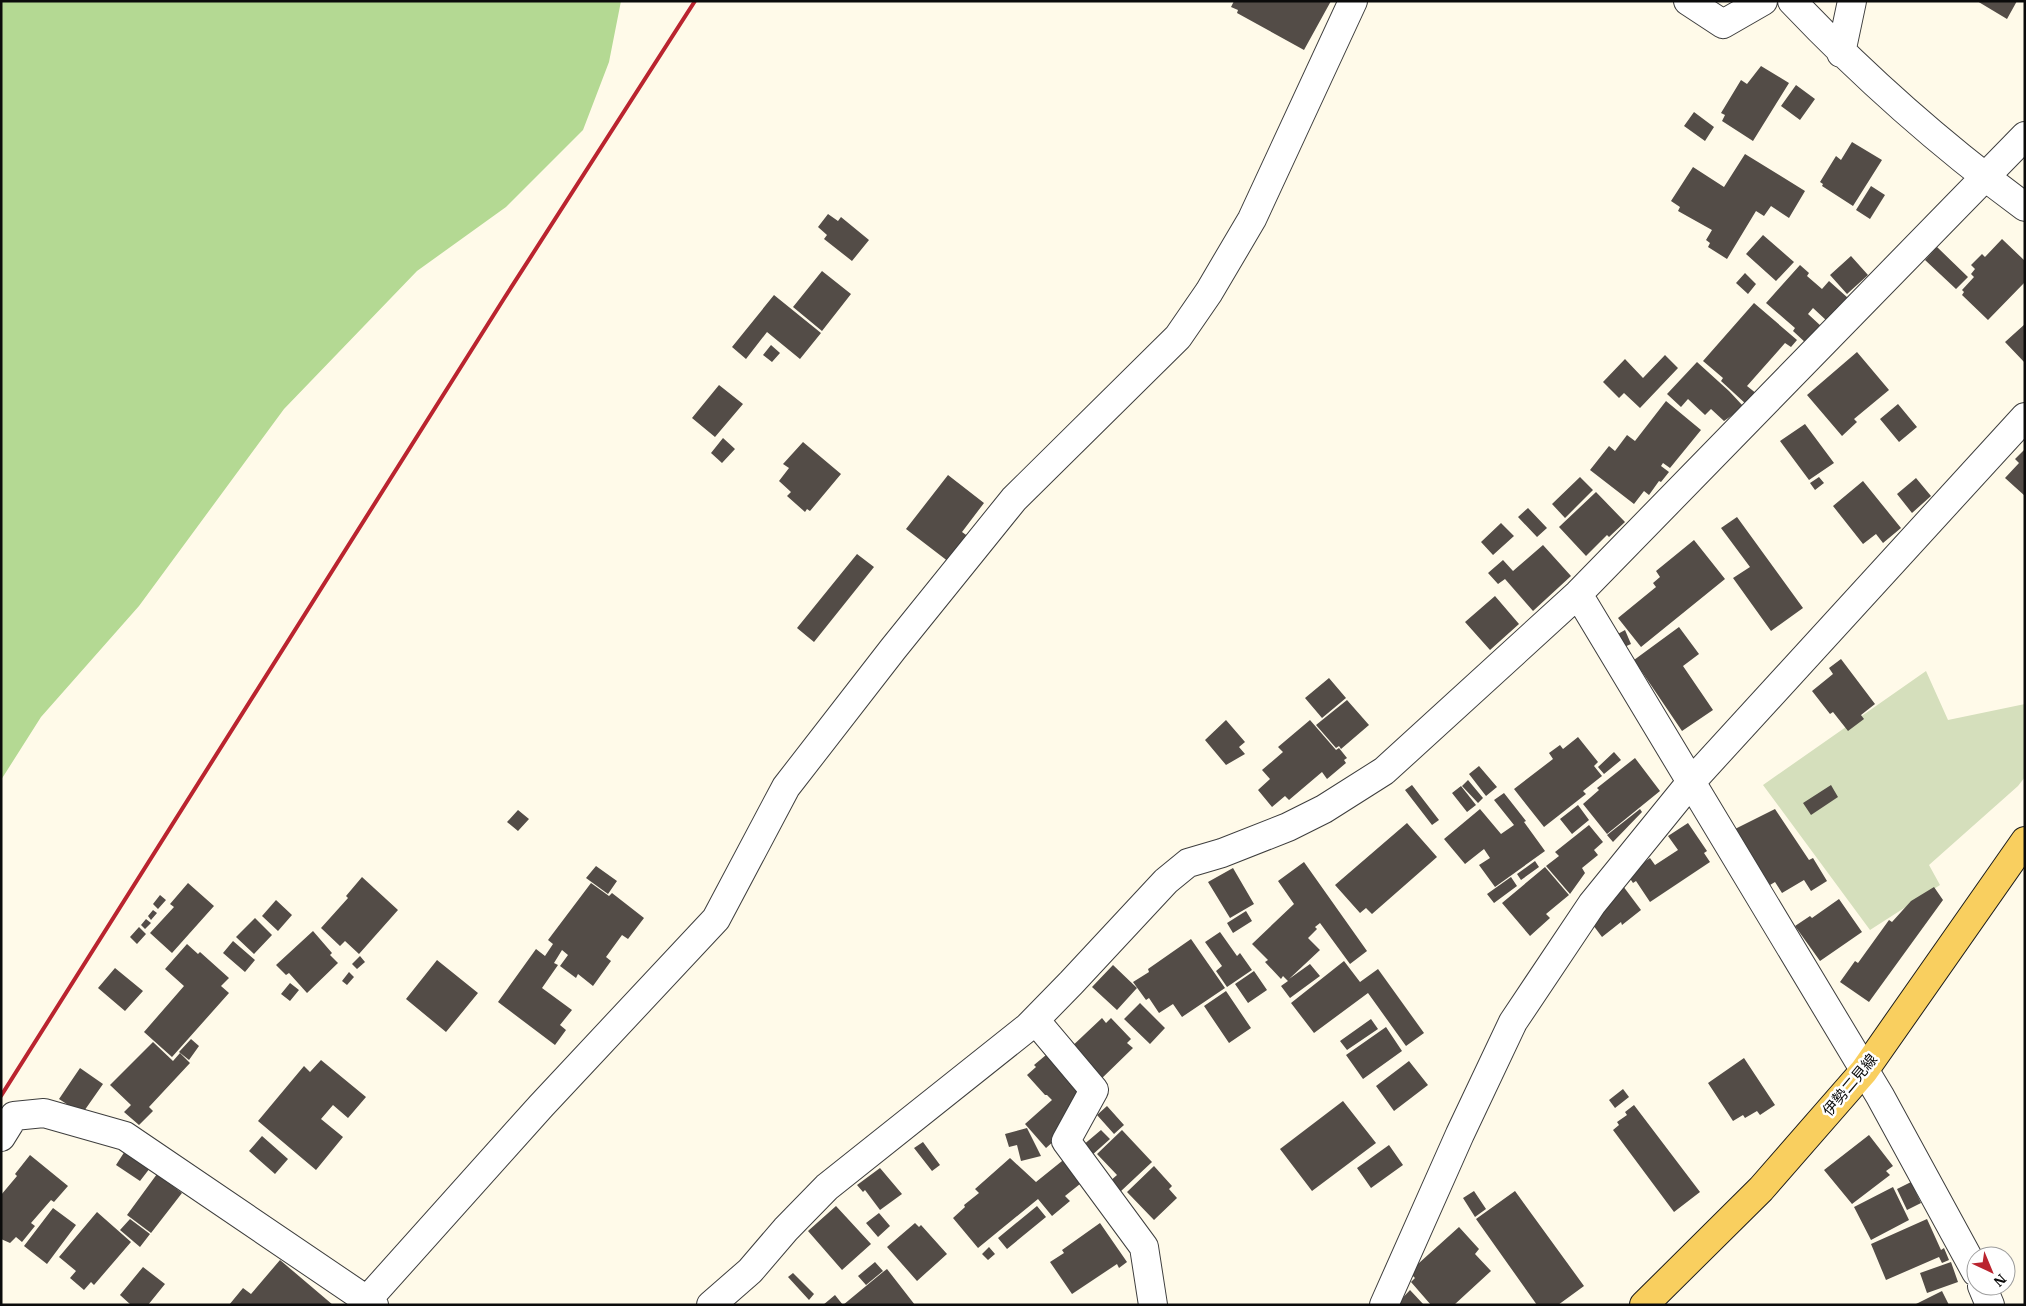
<svg xmlns="http://www.w3.org/2000/svg" width="2026" height="1306" viewBox="0 0 2026 1306" font-family="'IBM Plex Serif','Noto Sans JP',serif">
  <style>
    .forest { fill: #b4d993 }
    .cemetery { fill: #d5dfbc }
    .building { fill: #534c47 }
    .lines { fill: none; stroke-linecap: round; stroke-linejoin: round }
    .minor-casing { stroke: #3e3e3e; stroke-width: 30 }
    .major-casing { stroke: #1c1c1c; stroke-width: 30 }
    .minor { stroke: #fff; stroke-width: 28 }
    .major { stroke: #f9cf5f; stroke-width: 28 }
    .rail { stroke: #ba242f; stroke-width: 4 }
    .labels { text-anchor: middle; stroke-width: 5; stroke-linejoin: round; paint-order: stroke }
    .street-label { font-size: 15px; fill: #0b0b0b; stroke: #fff }
  </style>
  <rect width="100%" height="100%" fill="#fffae9"/>
  <path class="forest" d="M1,1H621L609,62L583,130L506,207L417,271L284,409L139,606L41,717L1,780Z"/>
  <path class="cemetery" d="M1926,671L1948,720L2025,704V777L2018,786L1929,865L1940,885L1870,930L1763,785Z"/>
  <path class="building" d="M1234,1H1331L1304,50L1237,13L1238,10L1231,7Z
    M1977,1H2017L2007,19Z
    M1761,66L1789,83L1753,141L1722,121L1725,115L1721,113L1741,80L1747,84Z
    M1796,85L1815,99L1800,120L1781,106Z
    M1694,112L1714,127L1705,141L1684,126Z
    M1852,142L1882,160L1853,206L1822,186L1823,184L1820,182L1836,156L1841,160Z
    M1745,154L1805,191L1789,218L1771,206L1764,216L1756,211L1727,259L1708,247L1710,243L1706,240L1712,230L1678,211L1680,207L1671,201L1693,167L1724,187Z
    M1871,186L1885,195L1870,219L1856,210Z
    M828,214L838,221L841,217L869,240L852,261L824,239L827,235L818,227Z
    M1763,235L1794,262L1776,281L1746,254Z
    M2002,239L2025,261V282L1988,320L1962,295L1964,292L1962,290L1974,277L1971,274L1975,269L1971,265L1982,254L1985,257Z
    M1937,247L1968,277L1956,289L1925,260Z
    M1851,256L1868,275L1847,294L1830,275Z
    M1800,265L1809,273L1807,276L1822,289L1829,281L1848,298L1827,321L1813,308L1808,314L1822,327L1807,344L1793,331L1795,328L1766,303Z
    M822,271L851,294L822,331L793,307Z
    M1745,273L1756,284L1748,294L1736,283Z
    M774,295L821,333L800,359L767,332L746,359L732,347Z
    M1754,303L1797,340L1791,347L1785,343L1747,386L1757,394L1747,405L1721,381L1723,378L1703,361Z
    M2025,324V363L2005,342Z
    M771,345L780,353L772,362L763,355Z
    M1857,352L1889,390L1854,419L1857,422L1842,436L1807,395Z
    M1665,355L1678,368L1640,408L1624,393L1619,398L1603,382L1625,359L1643,378Z
    M1697,362L1729,391L1744,407L1724,421L1711,409L1705,415L1688,399L1681,407L1667,394Z
    M719,385L743,404L715,437L692,418Z
    M1666,401L1701,430L1670,468L1663,463L1661,466L1669,472L1661,482L1659,481L1649,495L1644,491L1634,504L1590,470L1609,446L1615,451L1627,435L1635,441Z
    M1898,404L1917,427L1899,442L1880,419Z
    M1805,424L1834,463L1809,480L1780,441Z
    M723,438L735,449L722,463L711,453Z
    M803,442L841,474L810,511L807,509L805,512L787,496L791,492L779,481L789,468L783,464Z
    M2025,449V496L2005,478L2019,463L2015,459Z
    M948,475L984,503L962,532L969,537L949,562L906,529Z
    M1580,477L1593,490L1565,518L1552,504Z
    M1819,477L1824,483L1815,490L1810,483Z
    M1916,478L1931,496L1912,513L1897,494Z
    M1863,481L1901,528L1883,543L1876,534L1863,544L1833,506Z
    M1596,492L1625,522L1609,537L1607,535L1586,556L1559,527Z
    M1528,508L1547,528L1537,537L1518,517Z
    M1737,517L1803,608L1771,631L1733,578L1750,567L1721,528Z
    M1501,523L1514,536L1493,555L1481,542Z
    M1694,540L1725,579L1641,647L1618,618L1656,587L1653,583L1660,577L1656,571Z
    M1543,545L1571,576L1533,611L1505,579L1498,584L1488,573L1503,560L1513,571Z
    M857,554L874,567L814,642L797,628Z
    M1495,596L1519,624L1490,650L1465,622Z
    M1679,627L1699,654L1683,666L1713,710L1682,731L1634,660Z
    M1625,630L1631,644L1622,648L1616,635Z
    M1841,659L1875,704L1861,715L1864,719L1848,731L1833,712L1830,714L1812,691L1833,674L1829,668Z
    M1329,678L1346,698L1322,718L1305,698Z
    M1347,700L1369,725L1341,749L1339,746L1336,748L1316,725Z
    M1226,720L1245,742L1239,747L1245,754L1226,765L1205,740Z
    M1310,720L1336,750L1339,748L1347,758L1344,760L1346,763L1327,779L1322,772L1289,800L1285,796L1272,807L1258,790L1270,779L1262,770L1283,752L1278,747Z
    M1578,737L1598,762L1594,766L1602,776L1583,791L1586,794L1544,827L1514,789L1553,759L1549,753L1560,745L1563,749Z
    M1614,752L1621,760L1604,774L1598,767Z
    M1635,758L1660,791L1607,834L1583,804L1599,790L1597,788Z
    M1479,766L1497,787L1486,796L1469,774Z
    M1468,780L1483,798L1478,803L1462,786Z
    M1412,785L1439,820L1432,825L1405,790Z
    M1831,785L1838,797L1811,815L1803,803Z
    M1461,786L1476,805L1467,812L1452,793Z
    M1504,793L1526,821L1524,822L1545,851L1495,887L1479,865L1490,858L1484,849L1465,864L1444,839L1480,809L1501,834L1514,825L1494,800Z
    M1578,805L1589,820L1572,834L1560,819Z
    M1640,809L1642,812L1613,842L1607,835Z
    M1775,809L1809,860L1813,858L1827,881L1811,891L1804,880L1782,893L1775,882L1770,885L1733,830Z
    M518,810L529,819L518,831L507,822Z
    M1407,823L1437,857L1372,914L1366,908L1360,913L1335,885Z
    M1688,823L1707,851L1704,853L1710,862L1650,902L1636,881L1633,883L1627,874L1650,858L1655,865L1678,850L1668,836Z
    M1589,825L1603,842L1594,850L1598,855L1582,868L1585,873L1570,894L1546,866L1559,856L1555,852Z
    M1535,861L1539,867L1521,880L1517,874Z
    M1304,862L1367,951L1350,964L1320,923L1315,927L1317,929L1308,938L1320,950L1289,979L1310,964L1320,976L1290,998L1281,986L1288,981L1283,976L1281,979L1265,962L1268,960L1252,944L1294,904L1278,881Z
    M596,866L617,881L608,894L586,878Z
    M1545,867L1569,895L1546,914L1550,918L1530,936L1502,903Z
    M1233,868L1254,904L1230,918L1208,882Z
    M362,877L398,910L359,954L345,941L340,946L321,928L348,898L346,896Z
    M1511,877L1517,886L1494,903L1487,894Z
    M1620,882L1641,910L1622,925L1621,922L1602,937L1590,921Z
    M188,883L214,906L172,953L150,933L174,907L170,904Z
    M591,883L609,896L612,893L644,918L628,939L622,935L606,957L611,961L593,986L578,974L576,978L560,966L568,955L562,950L554,963L558,965L542,988L572,1010L560,1025L566,1030L555,1045L498,1002L536,949L545,956L553,944L548,940Z
    M1934,887L1943,900L1869,1002L1840,982L1855,961L1858,963L1889,920L1892,922L1911,901Z
    M160,895L166,900L158,909L153,904Z
    M1839,899L1862,932L1820,961L1795,926L1810,916L1812,918Z
    M276,900L292,915L278,931L262,916Z
    M153,910L157,913L151,920L148,916Z
    M1246,911L1252,921L1233,933L1227,923Z
    M255,918L272,935L254,954L236,937Z
    M146,919L151,923L145,929L141,925Z
    M139,927L146,934L137,944L130,937Z
    M313,931L332,953L330,955L338,963L307,993L289,973L286,975L276,965Z
    M1220,932L1237,956L1240,953L1252,970L1227,987L1216,971L1222,966L1205,942Z
    M1191,939L1225,988L1182,1017L1173,1004L1159,1013L1149,998L1146,1000L1133,982L1149,972L1148,969Z
    M233,941L255,960L245,972L223,953Z
    M187,944L198,954L200,952L229,978L221,986L229,993L172,1057L144,1032L184,986L165,969Z
    M360,956L365,962L357,969L352,964Z
    M437,960L478,993L446,1032L406,999Z
    M1344,961L1360,982L1378,969L1424,1033L1406,1046L1368,993L1314,1033L1291,1003Z
    M1113,965L1137,988L1117,1010L1092,987Z
    M115,968L143,991L125,1011L98,988Z
    M1254,971L1267,990L1248,1003L1235,984Z
    M349,972L354,977L347,985L342,981Z
    M290,983L299,990L290,1001L281,994Z
    M1226,991L1251,1028L1229,1043L1204,1006Z
    M1140,1003L1165,1028L1150,1044L1124,1019Z
    M1102,1018L1106,1023L1111,1018L1131,1039L1127,1043L1133,1048L1098,1082L1067,1051Z
    M1371,1019L1378,1029L1347,1050L1340,1041Z
    M1386,1027L1402,1051L1363,1079L1346,1055Z
    M191,1039L199,1046L189,1060L179,1052Z
    M153,1042L173,1061L180,1053L190,1063L149,1107L153,1111L139,1125L124,1112L131,1105L110,1085Z
    M1046,1055L1089,1102L1080,1118L1046,1148L1025,1124L1052,1100L1047,1095H1045L1027,1075L1036,1067L1034,1065Z
    M1744,1058L1775,1105L1760,1115L1757,1111L1745,1118L1743,1115L1733,1121L1708,1083Z
    M321,1060L366,1097L348,1118L333,1105L321,1119L343,1137L316,1170L258,1121L304,1066L310,1072Z
    M1409,1061L1428,1085L1394,1111L1376,1086Z
    M80,1068L103,1084L82,1114L59,1099Z
    M1623,1089L1629,1097L1615,1108L1609,1100Z
    M1343,1101L1376,1143L1312,1191L1280,1149Z
    M1634,1105L1700,1192L1674,1212L1613,1130L1619,1125L1617,1122L1627,1115L1625,1112Z
    M1107,1106L1124,1125L1114,1134L1097,1115Z
    M1027,1128L1041,1156L1021,1161L1017,1145L1009,1147L1005,1134Z
    M1101,1130L1110,1139L1091,1156L1082,1146Z
    M1122,1130L1152,1162L1120,1192L1109,1182L1117,1175L1097,1154Z
    M1869,1135L1893,1166L1886,1171L1890,1175L1852,1204L1824,1170Z
    M262,1136L288,1159L275,1174L249,1151Z
    M923,1142L940,1165L932,1171L914,1148Z
    M1389,1145L1403,1165L1371,1188L1357,1168Z
    M125,1151L150,1168L140,1181L116,1165Z
    M30,1155L68,1186L54,1202L51,1200L31,1223L35,1226L22,1242L16,1237L10,1243L1,1239V1195L17,1176L15,1174Z
    M1067,1157L1085,1180L1065,1196L1070,1201L1052,1216L1038,1199L978,1248L953,1218L965,1207L964,1205L979,1193L975,1189L1010,1158L1036,1182Z
    M1154,1166L1172,1186L1169,1189L1177,1198L1154,1220L1127,1192Z
    M880,1168L902,1194L880,1210L865,1190L863,1192L857,1185Z
    M157,1174L182,1193L151,1233L127,1215Z
    M1911,1182L1921,1203L1907,1210L1897,1189Z
    M1893,1187L1909,1220L1871,1240L1854,1207Z
    M1474,1191L1486,1209L1475,1217L1463,1198Z
    M1515,1191L1584,1286L1558,1305H1537L1476,1219Z
    M836,1206L871,1244L842,1270L808,1231Z
    M1037,1206L1046,1217L1007,1249L998,1238Z
    M53,1208L76,1225L47,1264L24,1246Z
    M97,1212L131,1242L94,1285L91,1282L84,1290L70,1278L76,1271L59,1257Z
    M879,1213L890,1226L878,1237L866,1223Z
    M130,1219L150,1234L140,1247L120,1230Z
    M1927,1219L1941,1250L1944,1248L1949,1260L1942,1263L1939,1257L1886,1280L1871,1244Z
    M915,1223L919,1227L921,1225L947,1254L917,1281L887,1247Z
    M1100,1223L1127,1262L1119,1268L1117,1264L1072,1294L1050,1262L1064,1253L1062,1250Z
    M1459,1227L1479,1249L1475,1254L1491,1271L1454,1305H1431L1411,1282L1415,1278L1409,1272Z
    M989,1247L995,1254L988,1260L982,1254Z
    M280,1260L333,1305H229L243,1288L251,1294Z
    M875,1262L883,1271L866,1285L858,1276Z
    M1951,1262L1958,1282L1927,1293L1920,1273Z
    M143,1267L165,1284L148,1305H131L120,1295Z
    M887,1269L915,1305H843L883,1272Z
    M793,1273L814,1294L809,1300L788,1277Z
    M1410,1290L1424,1305H1396Z
    M1942,1291L1949,1305H1914Z
    M835,1295L843,1305H823Z"/>
  <g class="lines">
    <defs>
      <path id="minor" d="M1688,1L1723,24L1763,1
        M1792,1C1864,77 1941,145 2025,207
        M1841,53L1852,1
        M1578,594L1880,1096L1976,1272
        M1035,1020L1094,1090L1066,1141L1144,1247L1153,1305
        M1,1137L14,1116L44,1113L125,1136L374,1305
        M1982,1286L1990,1305
        M368,1299L541,1106L716,919L786,787L893,649L1014,499L1178,337L1209,292L1252,219L1353,1
        M711,1305L750,1271L786,1229L827,1187L1028,1027L1071,983L1166,881L1188,863L1222,853L1288,827L1324,809L1384,771L1578,594L2025,136
        M1384,1305L1460,1134L1513,1022L1592,904L1691,782L2025,417"/>
      <path id="major" d="M1644,1305L1761,1189L1864,1071L2025,841"/>
    </defs>
    <use href="#minor" class="minor-casing"/>
    <use href="#major" class="major-casing"/>
    <use href="#minor" class="minor"/>
    <use href="#major" class="major"/>
    <path class="rail" d="M1,1096L505,297L695,1"/>
  </g>
  <g class="labels">
    <g class="street-label">
      <text transform="translate(1850 1085) rotate(-50)" y="5">伊勢二見線</text>
    </g>
  </g>
  <rect width="2026" height="1306" fill="none" stroke="#0b0b0b" stroke-width="5"/>
  <g transform="translate(1991 1271) rotate(136)"><circle r="24" fill="#ffffff" stroke="#9d9d9d"/>
  <path d="M0-4L9 19L0 12L-9 19Z" fill="#ba242f"/>
  <text y="-8" font-size="14" font-weight="bold" text-anchor="middle" fill="#0b0b0b">N</text>
  </g>
</svg>
